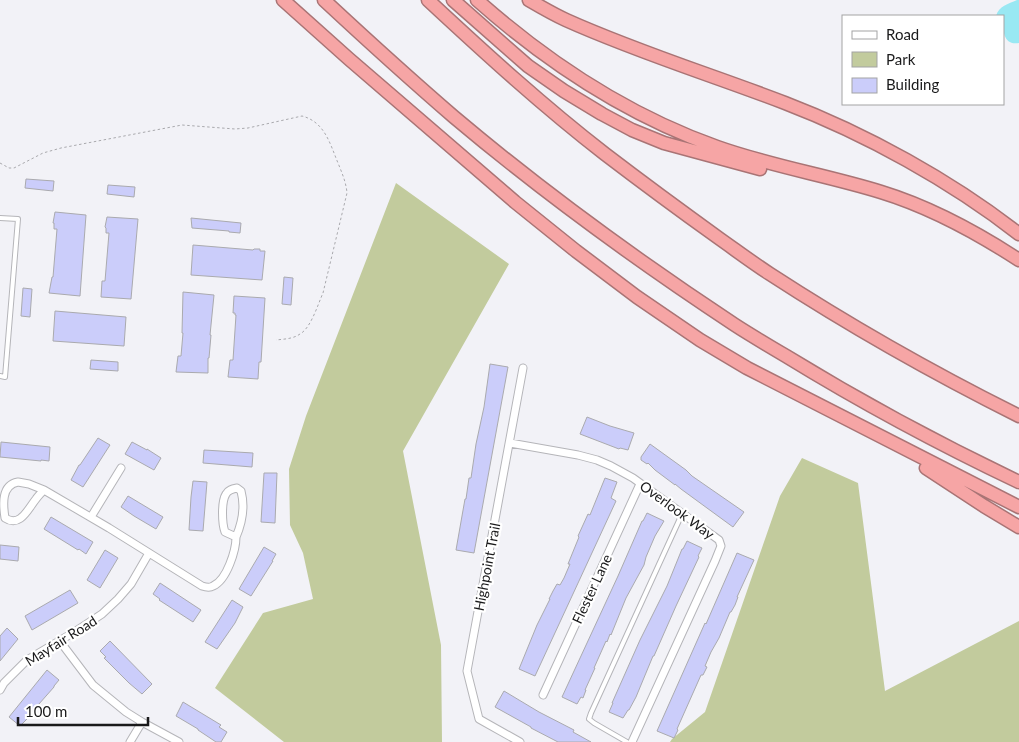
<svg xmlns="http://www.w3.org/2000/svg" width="1019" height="742" viewBox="0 0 1019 742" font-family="Lato,sans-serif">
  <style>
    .green { fill: #c2cb9d }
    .water { fill: #99e8f3 }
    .building { fill: #cbcdfa; stroke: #aaaaae }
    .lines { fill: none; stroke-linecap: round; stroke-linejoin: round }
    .service-casing { stroke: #b5b5b9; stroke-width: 6 }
    .minor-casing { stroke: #b5b5b9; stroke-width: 9 }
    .motorway-casing { stroke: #a97475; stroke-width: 15 }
    .path { stroke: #a9a9ad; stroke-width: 1; stroke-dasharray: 2.5 2.5; stroke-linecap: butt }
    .service { stroke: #fff; stroke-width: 4 }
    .minor { stroke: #fff; stroke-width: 7 }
    .motorway { stroke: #f6a5a5; stroke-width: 12 }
    .labels { text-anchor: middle; stroke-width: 4.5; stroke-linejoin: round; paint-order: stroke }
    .street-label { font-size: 14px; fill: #1a1a1b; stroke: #fff }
  </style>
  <rect width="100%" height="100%" fill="#f2f2f7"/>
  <path class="green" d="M396,183L509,264L403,451L441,645L442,742H284L215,688L263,613L313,599L303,553L290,525L289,469L306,416Z
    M802,458L858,483L885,691L1019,621V742H670L672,739L705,712L780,496Z"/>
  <path class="water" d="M1017,0H1019V43C1002,46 1003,28 1003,16H996C999,6 1008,4 1017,0Z"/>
  <path class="building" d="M26,179L54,181L53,191L25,188Z
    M108,185L135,187L134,197L107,194Z
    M55,212L86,215L80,296L49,293L52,277H53L57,229H54V223H53Z
    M107,217L138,219L131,299L101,297L102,281H105L109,233H106V228L105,227Z
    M191,218L241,223L240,233L229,232V231L192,228Z
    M193,245L253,250L254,249H260V251H265L262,280L191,275Z
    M284,277L293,278L291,305L282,304Z
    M23,288L32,289L30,317L21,316Z
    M183,292L214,295L210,335H211L209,358H208V373L176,372L178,356H181L183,333H182Z
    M234,296L265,298L261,362H259L258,379L228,377L230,360H233L236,315H235V313H233Z
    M55,311L126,317L124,346L53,341Z
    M91,360L118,362V371L90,369Z
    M490,364L508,367L474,553L456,550L465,499H466L469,478H471L476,444L484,407Z
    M587,417L610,426L634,433L628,450L620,448L619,449L580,434Z
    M98,438L110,445L83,487L71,480L79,465H80Z
    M1,442L50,447L49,461L41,460V461L0,457Z
    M132,442L147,450V449L161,458L154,470L125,454Z
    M650,444L686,470L692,476L744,512L733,527L681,489L675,484V485L655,470L648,463L647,464L641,460V457Z
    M204,450L253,453L252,467L203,463Z
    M264,473H277L275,523L261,522Z
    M605,478L617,482L611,498L616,501L535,676L519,669L537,625L550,599H549L553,591L557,584L560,585L564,578L570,564H568L579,537L578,536L588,514L590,515Z
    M193,481L207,482L203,531L189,530L191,497Z
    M128,496L163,517L156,529L134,516L121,507Z
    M647,513L664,521L655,536L646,557L644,565L626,598L611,635L610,634L607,642L606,641L594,668H595L585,690H586L583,698L581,697L577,704L562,697L618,576L642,521H643Z
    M51,517L93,542L86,554L79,549L78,550L44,529Z
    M687,541L702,548L698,556L699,557L676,606L654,656H653L636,697L629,710H628L623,718L609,712L613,703H612L640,640L667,586L682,549H683Z
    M0,545L19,547L18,561L0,559Z
    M264,547L276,554L272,561H273L251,596L239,589Z
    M105,550L118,558L100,588L87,580Z
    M737,553L754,560L737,597H738L735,605L731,612H730L719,638L711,652L705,666L707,667L703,675H701L677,729L678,730L674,738L657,731L705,623L706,624Z
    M160,583L201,610L193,622L159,600L160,599L153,594Z
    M70,590L78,603L32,630L25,616Z
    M232,600L243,607L235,623L217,649L205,642Z
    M7,628L18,639L0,661V636Z
    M110,641L152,684L142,694L129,683L104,658L106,657L100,651Z
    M47,670L59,680L54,686V687L31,713L32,714L20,726L9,717Z
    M504,691L539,712L574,730L573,732L591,742H558L531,728V727L495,707Z
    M183,702L221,725L219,727L227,732L221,742H216L198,730V729L176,716Z"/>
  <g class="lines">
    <defs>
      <path id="service" d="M0,218L18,219L5,377L0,376
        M627,742L594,723L589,719L591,713L682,514"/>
      <path id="minor" d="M510,443L578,455L597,460L611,466L633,478L719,540L721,546L715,561L632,742
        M18,482L29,484L44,490C41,493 38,496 36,499C28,509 20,528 5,518C3,505 1,485 18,482Z
        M237,488L241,491C245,506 242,523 236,537L225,532C222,524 221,502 226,494C228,490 232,489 237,488Z
        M44,490L109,528L202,586C205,587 210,588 213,586C227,580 236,550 236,537
        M91,517L121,468
        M59,640L93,685L126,712L142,722L179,742
        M0,690L4,683L27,660L76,631L102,614L118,599L131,584L149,553
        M543,695L640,484
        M130,742L142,722
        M520,742L479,719L467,671L523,368"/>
      <path id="motorway" d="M283,0L349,59L515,202L576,251L637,297L700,340L747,368L1019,507
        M324,0C367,40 410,79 454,117C543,192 638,261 735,325C752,336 769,346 786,356C861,402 939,444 1019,482
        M428,0C485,53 543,106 605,154C643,183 681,211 720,239C737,251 753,263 770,274C850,326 933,373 1019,416
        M453,0L528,66L564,91L602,114L632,130L664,143L760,169
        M477,0C548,63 627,115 717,147C770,166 826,175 881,192C930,207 976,232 1019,260
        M529,0C541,7 553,14 566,20C637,52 712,75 785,103C866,134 951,181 1019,234
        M926,468L984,506L1019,527"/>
    </defs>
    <use href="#service" class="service-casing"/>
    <use href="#minor" class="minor-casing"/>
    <use href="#motorway" class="motorway-casing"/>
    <path class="path" d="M0,163L9,168H14L43,153L61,148L182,125L235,129L248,128L302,116C325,122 330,144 338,163C342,173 346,182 347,193L323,293C318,304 311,328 300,334C293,339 284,339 276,340"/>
    <use href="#service" class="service"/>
    <use href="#minor" class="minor"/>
    <use href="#motorway" class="motorway"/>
  </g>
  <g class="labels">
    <g class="street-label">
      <text transform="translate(677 510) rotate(36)" y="5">Overlook Way</text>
      <text transform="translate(487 567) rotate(-79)" y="5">Highpoint Trail</text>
      <text transform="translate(592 589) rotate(-65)" y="5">Flester Lane</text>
      <text transform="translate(61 641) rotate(-32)" y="5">Mayfair Road</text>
    </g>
  </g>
  <rect x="842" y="15" width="162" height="90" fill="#ffffff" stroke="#a3a3a4"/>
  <rect x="852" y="31" width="25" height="8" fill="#ffffff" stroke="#a3a3a4"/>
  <text x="886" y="40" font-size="15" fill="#1a1a1b">Road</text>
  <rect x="852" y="52" width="25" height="15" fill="#c2cb9d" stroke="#a3a3a4"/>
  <text x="886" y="65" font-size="15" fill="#1a1a1b">Park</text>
  <rect x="852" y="78" width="25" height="15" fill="#cbcdfa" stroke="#a3a3a4"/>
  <text x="886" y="90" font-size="15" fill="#1a1a1b">Building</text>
  <path d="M18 717v8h130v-8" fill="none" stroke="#1a1a1b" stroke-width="2.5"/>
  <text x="25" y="717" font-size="15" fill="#1a1a1b" stroke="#ffffff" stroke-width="4" paint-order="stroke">100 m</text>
</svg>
